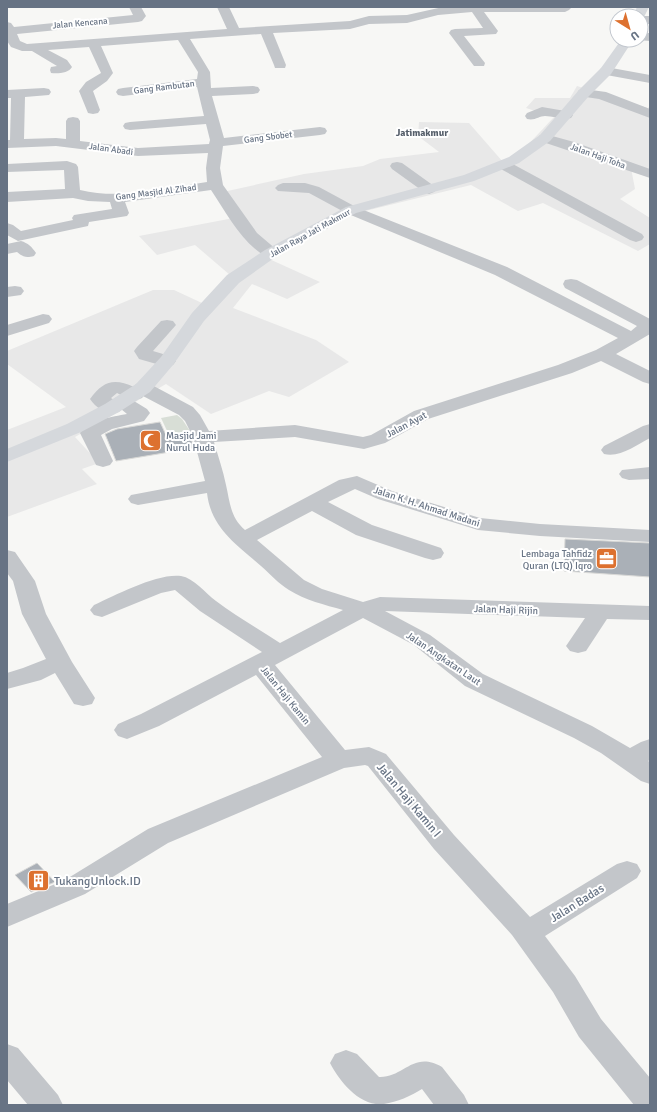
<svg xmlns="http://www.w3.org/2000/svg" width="657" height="1112" viewBox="0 0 657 1112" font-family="Signika,sans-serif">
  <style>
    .built { fill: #e8e8e8 }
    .green { fill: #d8ded6 }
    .building { fill: #aab0b7; stroke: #d9d9d7 }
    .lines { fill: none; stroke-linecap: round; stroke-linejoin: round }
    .minor { fill: #c3c6ca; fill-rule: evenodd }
    .major { fill: #d5d8dc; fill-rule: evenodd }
    .labels { text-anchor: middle; stroke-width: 4; stroke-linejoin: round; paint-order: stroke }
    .far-street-label { font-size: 9px; fill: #677384; stroke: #fff }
    .far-quarter-label { font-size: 10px; font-weight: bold; fill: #555e6a; stroke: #fff }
    .street-label { font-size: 10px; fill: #677384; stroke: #fff }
    .poi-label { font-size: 10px; fill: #677384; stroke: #fff; text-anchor: start }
    .near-street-label { font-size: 12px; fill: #677384; stroke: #fff }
    .near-poi-label { font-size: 12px; fill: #677384; stroke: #fff; text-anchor: start }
  </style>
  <rect width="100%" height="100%" fill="#f7f7f5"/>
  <path class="built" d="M577,86L648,108L650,106V175L631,168L635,189L620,199L650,218V244L638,251L543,203L518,211L471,185L353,214L267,258L320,282L287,299L252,284L233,308L316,340L349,362L289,397L269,391L211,414L166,384L75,437L99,463L82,469L97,484L7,517V430L66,407L7,364V351L153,290H174L202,303L230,275L195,245L157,255L139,236L239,217L223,192L304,174L363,166L380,159L439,152L418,136L419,122L469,123L503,162L524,149L554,117L526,108L535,98H570Z"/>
  <path class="green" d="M177,415L182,419L190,431L169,435L161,418Z"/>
  <path class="building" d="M160,422L166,435L189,432L194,448L116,461L105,434L117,429Z
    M565,539L650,543V577L564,571Z
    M37,863L55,882L31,892L15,875Z"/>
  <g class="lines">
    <path class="minor" d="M129,7H141L146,16L142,21L138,22L17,34L20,41L27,44L227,29L217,7H229L239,28L350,21L369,16L407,15L443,7L571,8L569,10L565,12H484L498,31L496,34L464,36L485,63L484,66H474L449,33L451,30L455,29L483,28L472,12L438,15L407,23L369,24L350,29L273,33L286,65L285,68H275L274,65L261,34L190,39L210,72L211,88L253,86L258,87L260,90L258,93L253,94L212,96L224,138L320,127L325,128L327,131L325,134L320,135L223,146L220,168L223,185L257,233L277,250L279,253L277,256C272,258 269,258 265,256C241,242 226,212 211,190L125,202L129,213L127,216L89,222L88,226L18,241L7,235V223L13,225L21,231L73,220L72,218L74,215L112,209L110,202L88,201L73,198L7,202V192L65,189L64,170L7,172V164L67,161L76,164L78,167L80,190C121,200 166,188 207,182L206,168L208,153L138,156L56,146L7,148V140H10L11,98H7V90L44,88L49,89L51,92L49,95L25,97L24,139L56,138L66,139V121L68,118L73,117L78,118L80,121V141L138,148L209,144L210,140L206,124L130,130L125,129L123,126L125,123L130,122L204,116L197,87L123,96L118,95L116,92L118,89L123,88L197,79L198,72L178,40L101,46L113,73L107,81L93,91L100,110L98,113L93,114L88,113L79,91L86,82L101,73L89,47L48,50L67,60L72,67C69,73 58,74 51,73L50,70L51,67L57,66L32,51H22L11,47L7,41V22L11,23L14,27L133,15Z
      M641,16H650V24H641Z
      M641,33H650V41L638,40H641Z
      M606,67L650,75V83L601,74L600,71L601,68Z
      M584,89L606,92L650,109V118L599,99L579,96L577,93L579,90Z
      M542,107L571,112L573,115L571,118C562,120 554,116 545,116C539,116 535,121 527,119L525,116L527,113Z
      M545,134L574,142L650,169V178L540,141L538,138L540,135Z
      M504,161L509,162L642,234L644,237L642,240L636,242L630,240L499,168L497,165L499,162Z
      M397,162L402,163L434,186L437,189L434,192L429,194L424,192L392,169L390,166L392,163Z
      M283,183H305L319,187L356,207L507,267L631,331L637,326L565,288L563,284L565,280L571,279L577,280L650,319V334L616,354L650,371V384L643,382L601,361L572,373L428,419L385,443L364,449L295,437L214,442C218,456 223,470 226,485C230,502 230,517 245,530L339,480L357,476L392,491L480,518L540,524L650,530V542L540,536L478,530L378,499L355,489L328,502L372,525L441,548L444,553L441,558L433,560L425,558L356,535L312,511L257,540L304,580L322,589L363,602L380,597L650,606V620L607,619L586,651L578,653L570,651L566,646L585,618L385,611L430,635L483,674L592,726L630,748L641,742L650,739V760L648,761L650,762V784L641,781L601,753L574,738L465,686L414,645L363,618L275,665L345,750L369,747L386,754L454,835L530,917L617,864L627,861L637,864L641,871L637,878L545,936L575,976L601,1019L650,1078V1105H634L579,1037L553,992L512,935L434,849L368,766L365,765L344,768L168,843L85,894L7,927V904L65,880L148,829L322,757L256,675L159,726L127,739L118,736L114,730L118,724L141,714L262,652L200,611L175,590L161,593L102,617L94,615L90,610L94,605C116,595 157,573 181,576C194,578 205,593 216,601C236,616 259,629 280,643L343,610C325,605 305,600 289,590C279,584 270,574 261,566C236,544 211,528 207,493L138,505L131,503L128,499L131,495L205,481L193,437L185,421L179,415L143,396L142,398L135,400L129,398L147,409L150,413L144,421L112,429L101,435L113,461L110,465L103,467L96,465L80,433C90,419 112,417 127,414L121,409L119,412C107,415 97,409 90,399C103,381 114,378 134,387L136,384L143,382L150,384L193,407L200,415L209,431L295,425L363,437L371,435L414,411L558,365L596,350L618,338L495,275L346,213L309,193L278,191L275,188L278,185ZM117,393L127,398L122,396L115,398L114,400L111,398Z
      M21,241C28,243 32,247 36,253L34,256C26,258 23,257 17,252L7,254V244Z
      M15,286L21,287L24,291L21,295L7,297V287Z
      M43,314L49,315L52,319L49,323L7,336V325Z
      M167,320L173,321L176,325L153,351L173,357L176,361L173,365L167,367L139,359L134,351L137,347L161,321Z
      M650,424V438C636,445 620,458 604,454L601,450L604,446L643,426Z
      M650,467V479L629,480L622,478L619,474L622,470Z
      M7,550L15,552L35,581L46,614L72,662L95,698L92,704L83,706L74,704L55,673L41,680L7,689V673L23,668L46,659L22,614L13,581L7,573Z
      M7,1044L18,1048L58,1095L63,1105H28L7,1080Z
      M346,1050L357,1054L379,1077C404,1078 413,1050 442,1067L464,1095L469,1105H434L422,1089C411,1096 397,1102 384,1104C360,1107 340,1082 330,1063L335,1054Z"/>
    <path class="major" d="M637,7H649L643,19H641V16H633Z
      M621,40H633L611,74L589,96L550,141L519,163L474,181L356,213L277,256L239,283L204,321L173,365L150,392L119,412L81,432L7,462V449L67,424L105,404L136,384L161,357L192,313L227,275L265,250L346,207L464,175L509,157L540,135L579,90L601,68Z"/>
  </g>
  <defs>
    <symbol id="mosque-square" viewBox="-11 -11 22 22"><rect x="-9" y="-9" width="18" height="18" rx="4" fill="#dd712f" stroke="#fff"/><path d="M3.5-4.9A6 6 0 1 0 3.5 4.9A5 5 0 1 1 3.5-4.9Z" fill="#fff"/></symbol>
    <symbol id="office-square" viewBox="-11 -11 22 22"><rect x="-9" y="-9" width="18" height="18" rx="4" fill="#dd712f" stroke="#fff"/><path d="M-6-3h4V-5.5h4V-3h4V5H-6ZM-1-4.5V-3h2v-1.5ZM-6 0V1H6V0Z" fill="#fff"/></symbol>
    <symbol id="building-square" viewBox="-11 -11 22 22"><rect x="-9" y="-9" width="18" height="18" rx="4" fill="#dd712f" stroke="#fff"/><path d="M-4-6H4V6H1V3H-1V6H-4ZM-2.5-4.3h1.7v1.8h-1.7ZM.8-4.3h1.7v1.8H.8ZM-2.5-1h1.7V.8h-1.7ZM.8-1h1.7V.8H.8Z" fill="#fff"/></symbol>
  </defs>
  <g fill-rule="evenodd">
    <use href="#mosque-square" x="138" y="428" width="25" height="25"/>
    <use href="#office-square" x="594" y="546" width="25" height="25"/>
    <use href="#building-square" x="26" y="868" width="25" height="25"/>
  </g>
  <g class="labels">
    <g class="far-street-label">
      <text transform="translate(80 23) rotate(-5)" y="3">Jalan Kencana</text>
      <text transform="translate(164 87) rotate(-7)" y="3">Gang Rambutan</text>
      <text transform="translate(268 137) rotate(-7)" y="3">Gang Sbobet</text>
      <text transform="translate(111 149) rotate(8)" y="3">Jalan Abadi</text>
      <text transform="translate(598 156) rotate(20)" y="3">Jalan Haji Toha</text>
      <text transform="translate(156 192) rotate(-7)" y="3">Gang Masjid Al Zihad</text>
      <text transform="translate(310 233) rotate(-29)" y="3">Jalan Raya Jati Makmur</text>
    </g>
    <g class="far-quarter-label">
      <text x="422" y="136">Jatimakmur</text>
    </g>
    <g class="street-label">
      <text transform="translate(406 424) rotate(-28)" y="4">Jalan Ayat</text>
      <text transform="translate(427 506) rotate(18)" y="4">Jalan K. H. Ahmad Madani</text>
      <text transform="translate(506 609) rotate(2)" y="4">Jalan Haji Rijin</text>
      <text transform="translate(444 658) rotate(34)" y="4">Jalan Angkatan Laut</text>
      <text transform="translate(286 695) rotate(51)" y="4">Jalan Haji Kamin</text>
    </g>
    <g class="poi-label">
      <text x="166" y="439">Masjid Jami<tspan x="166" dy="12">Nurul Huda</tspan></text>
      <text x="592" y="557" text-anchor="end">Lembaga Tahfidz<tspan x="592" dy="12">Quran (LTQ) Iqro</tspan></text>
    </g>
    <g class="near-street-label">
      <text transform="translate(409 800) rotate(50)" y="4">Jalan Haji Kamin I</text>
      <text transform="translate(577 903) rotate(-32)" y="4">Jalan Badas</text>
    </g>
    <g class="near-poi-label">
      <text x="54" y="885">TukangUnlock.ID</text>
    </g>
  </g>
  <rect width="657" height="1112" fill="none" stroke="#677384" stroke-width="16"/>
  <g transform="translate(629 28) rotate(143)"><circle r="19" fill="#ffffff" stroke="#c2c7ce"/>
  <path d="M0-3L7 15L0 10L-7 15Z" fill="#dd712f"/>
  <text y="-6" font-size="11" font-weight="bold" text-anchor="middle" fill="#677384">U</text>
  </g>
</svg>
